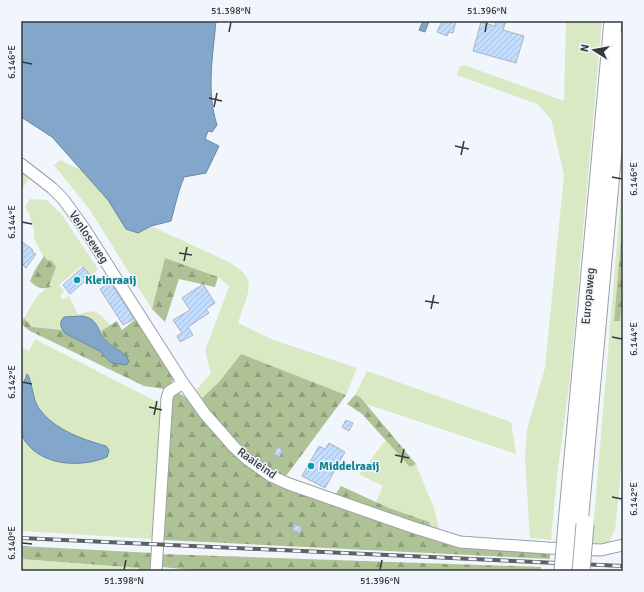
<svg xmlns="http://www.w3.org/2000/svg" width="644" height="592" viewBox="0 0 644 592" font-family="Signika,sans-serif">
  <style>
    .grass { fill: #d8e9c4 }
    .forest { fill: url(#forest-firs) }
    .water { fill: #82a7cb; stroke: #6b86a0 }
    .building { fill: url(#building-hatch); stroke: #afb4bb }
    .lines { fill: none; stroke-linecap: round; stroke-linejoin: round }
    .minor-casing { stroke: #9ba0a6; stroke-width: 13 }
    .highway-casing { stroke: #9ba0a6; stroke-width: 19 }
    .minor { stroke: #fff; stroke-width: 11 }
    .highway { stroke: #fff; stroke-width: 17 }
    .rail-casing { stroke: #5d6064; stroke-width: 4 }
    .rail { stroke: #f1f6fd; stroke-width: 2.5; stroke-dasharray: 8; stroke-linecap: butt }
    .highway-bridge-casing { stroke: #9ba0a6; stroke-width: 19; stroke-linecap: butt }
    .highway-bridge { stroke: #fff; stroke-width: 17 }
    .ticks { fill: none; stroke: #36383b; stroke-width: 1.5 }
    .culture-dot { fill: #0f9aa8; stroke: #f1f6fd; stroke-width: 1.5 }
    .labels { text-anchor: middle; stroke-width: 3; stroke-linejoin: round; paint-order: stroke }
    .street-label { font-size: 12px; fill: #36383b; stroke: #f1f6fd }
    .culture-label { font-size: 12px; font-weight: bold; fill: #0d838f; stroke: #f1f6fd; text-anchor: start }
    .neatline { fill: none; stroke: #36383b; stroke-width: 1.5 }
    .ticks-label { font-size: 10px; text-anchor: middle; fill: #36383b }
  </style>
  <defs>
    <pattern id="forest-firs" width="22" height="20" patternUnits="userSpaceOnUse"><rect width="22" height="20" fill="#aec295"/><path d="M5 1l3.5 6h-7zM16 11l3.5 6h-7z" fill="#8e9f7b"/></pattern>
    <pattern id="building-hatch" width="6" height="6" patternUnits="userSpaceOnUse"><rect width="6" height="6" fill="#c2ddfd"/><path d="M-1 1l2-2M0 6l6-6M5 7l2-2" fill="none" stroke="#a7beda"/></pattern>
  </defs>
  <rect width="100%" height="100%" fill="#f1f6fd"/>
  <path class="grass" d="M566,21H602L569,387L557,476L551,540L530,538L525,457L527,429L545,368L564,175L551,119L537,104L457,75L459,67L464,65L564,101Z
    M60,160L83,171L108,200L126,229L138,232L151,226L229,262C235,266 245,272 248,280C252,290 241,312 238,323L271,339L357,368L346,395L241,354L219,382L201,399L196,392V390L211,373L205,351L229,286L218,277L165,258L152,309L90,210L54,165Z
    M21,171L30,178L21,190Z
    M623,171V217L614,320L620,321L623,296V451L615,530L608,544H592Z
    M30,199L47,200L62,215L98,269L92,276L81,266L59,285L64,291L60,296L63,300L69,296L78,315C95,307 99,313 110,325L101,331L95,322L82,316L64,317L60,324L62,330L32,327L24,318C31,307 37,291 51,287L49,286L56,267L52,261H46L34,239V230L29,214L25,207Z
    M35,339L157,402L162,409L154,539L21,531V431C25,443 33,449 42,456L87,440C82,438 75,437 70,434C50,423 28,401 29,377L27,375L21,391V347L29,351Z
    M367,371L511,422L516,454L366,404L360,397L355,395Z
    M386,440L410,467L416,464L435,511L439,529L431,527L376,502L383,486L359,474Z
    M21,559L139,568V571H21Z"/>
  <path class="forest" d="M623,217V296L620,321H614Z
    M44,256L47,260L52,261L56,267L49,286L52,287C42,290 37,288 30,281L35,270Z
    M165,258L218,277L215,287L179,279L165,322L152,309Z
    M24,318L32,327L62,330L66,334L100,351L112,363L122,364V352L106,341L101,331L117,321L122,330L137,318L174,378L170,385L164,389L144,386L30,331L21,324Z
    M241,354L346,395L286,476C246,458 226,433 201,399L219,382Z
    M179,393L185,397C213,428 239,465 277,486L408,532L462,548L550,552V559L163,540L172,398L174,394Z
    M355,395L360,397L366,404L416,464L410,467L362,414L347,404Z
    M341,486L389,508L429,522L431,527L335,495Z
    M21,546L153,553L152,571H139V568L21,559Z
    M162,554L541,567V571H205L161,567Z"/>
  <path class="water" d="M21,21H216C213,55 206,91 217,125L212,132L208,131L205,139L219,146L206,173L184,177C178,192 175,206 171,221L151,226L138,233L126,229L108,200L52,137L21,117Z
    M423,21H429L425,32L419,30Z
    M82,316C100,319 97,332 107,342C115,349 124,351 129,361L128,363L126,365L112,363L109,361L100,351L66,334C61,329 58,323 64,317Z
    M27,374C31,378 33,396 36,403C49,428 81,439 106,446L109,450L107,457C81,468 42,466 25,441C19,433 20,402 21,392C22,386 25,380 27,374Z"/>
  <path class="building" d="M442,21H456L453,33L449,32L447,36L437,32Z
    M496,21H506L503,30L524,36L516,63L473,51L481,22L495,26Z
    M21,241L33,250L32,252L36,254L26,268L21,263Z
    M83,267L91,276L70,294L63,285Z
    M110,282L134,319L123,325L100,289Z
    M203,284L215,303L206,309L209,313L188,327L193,335L180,342L177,336L182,333L173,320L190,310L182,298Z
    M346,420L353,423L349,431L342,427Z
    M329,443L345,452L325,488L302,476L319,446L325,449Z
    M278,447L283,450L279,457L274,454Z
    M294,524L302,527L300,533L292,530Z"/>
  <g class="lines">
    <defs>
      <path id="minor" d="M21,164L52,188L63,199L84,228L183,383L205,414L234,447L247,459L271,476L289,484L412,527L460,542L547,548L601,550L623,545
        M156,571L167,398L169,392L183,383"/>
      <path id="highway" d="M567,524L613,21
        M579,524L623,40"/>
    </defs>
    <use href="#minor" class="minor-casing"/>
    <use href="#highway" class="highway-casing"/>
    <use href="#minor" class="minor"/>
    <use href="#highway" class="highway"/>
    <defs>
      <path id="rail" d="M21,538L623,566"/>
    </defs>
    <use href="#rail" class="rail-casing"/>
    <use href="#rail" class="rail"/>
    <defs>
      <path id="highway-bridge" d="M563,571L567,524
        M581,571L585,524"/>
    </defs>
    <use href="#highway-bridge" class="highway-bridge-casing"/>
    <use href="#highway-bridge" class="highway-bridge"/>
  </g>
  <path class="ticks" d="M229,32L231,22M485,32L487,22M22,62L32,64M209,98L222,101M214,107L217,93M455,146L469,149M461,155L464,141M612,177L622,179M22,222L32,224M179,253L192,255M184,261L187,247M425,301L439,303M431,309L434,295M612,337L622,339M22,382L32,384M149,407L162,410M154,415L157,401M395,455L409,458M401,463L404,449M612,497L622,499M22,543L32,544M124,570L126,560M380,570L382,560"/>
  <g class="culture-dot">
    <circle cx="77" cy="280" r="4"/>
    <circle cx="311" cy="466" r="4"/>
  </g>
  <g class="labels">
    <g class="street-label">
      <text transform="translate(89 237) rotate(56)" y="4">Venloseweg</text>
      <text transform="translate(588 296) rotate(-85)" y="4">Europaweg</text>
      <text transform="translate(257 463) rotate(35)" y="4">Raaieind</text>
    </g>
    <g class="culture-label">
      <text x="85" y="284">Kleinraaij</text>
      <text x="319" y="470">Middelraaij</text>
    </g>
  </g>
  <rect width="644" height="592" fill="none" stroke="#f1f6fd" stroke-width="44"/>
  <g transform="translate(594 50) rotate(281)" stroke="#f1f6fd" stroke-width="3" paint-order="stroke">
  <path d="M0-3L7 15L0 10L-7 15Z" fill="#36383b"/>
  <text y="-6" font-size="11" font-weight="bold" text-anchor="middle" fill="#36383b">N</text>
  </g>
  <rect x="22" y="22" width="600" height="548" class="neatline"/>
  <g class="ticks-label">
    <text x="231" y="14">51.398°N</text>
    <text x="487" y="14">51.396°N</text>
    <text transform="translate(11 62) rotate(-90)" y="4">6.146°E</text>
    <text transform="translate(633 179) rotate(-90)" y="4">6.146°E</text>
    <text transform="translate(11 222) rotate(-90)" y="4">6.144°E</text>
    <text transform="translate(633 339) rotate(-90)" y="4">6.144°E</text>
    <text transform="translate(11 382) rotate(-90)" y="4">6.142°E</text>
    <text transform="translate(633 499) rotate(-90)" y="4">6.142°E</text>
    <text transform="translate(11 543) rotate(-90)" y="4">6.140°E</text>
    <text x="124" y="584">51.398°N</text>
    <text x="380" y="584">51.396°N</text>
  </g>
</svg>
